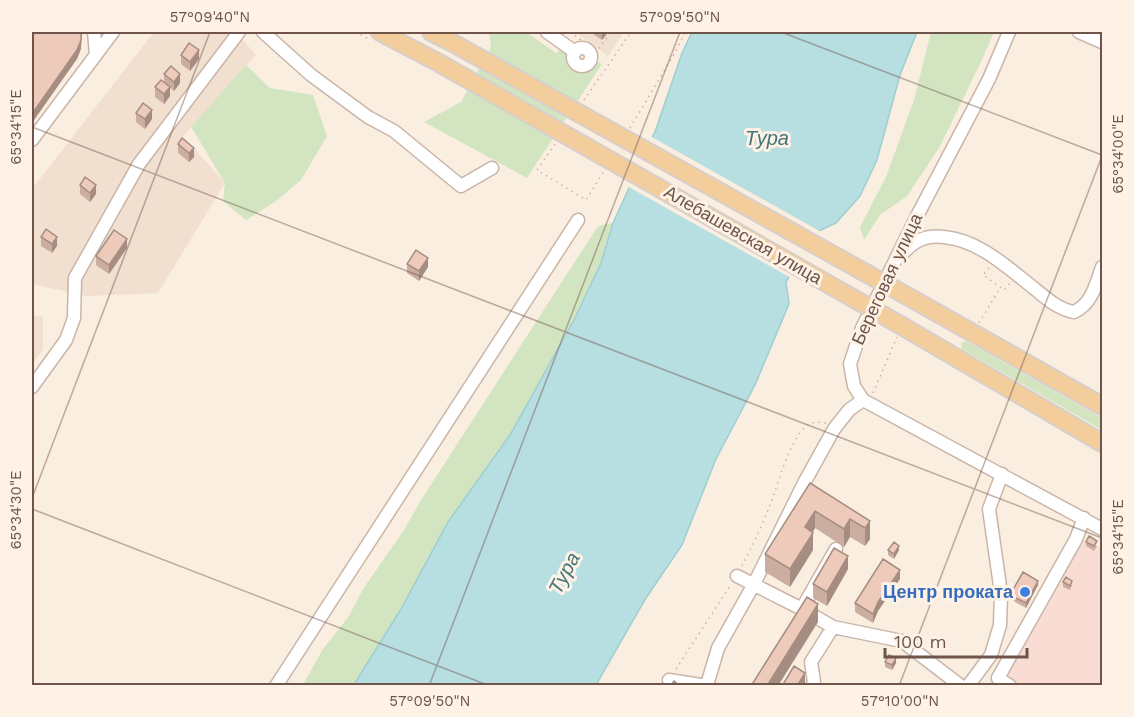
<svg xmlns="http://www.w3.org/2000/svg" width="1134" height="717" viewBox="0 0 1134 717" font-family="'Work Sans',sans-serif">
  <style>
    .residential { fill: #f1dfcf }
    .commercial { fill: #f9ddd4 }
    .green { fill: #d2e5c0 }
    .water { fill: #b7dee1; stroke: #9eced2; stroke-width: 1.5 }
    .pier { fill: #faeee0 }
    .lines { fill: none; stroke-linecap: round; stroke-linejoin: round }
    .minor-casing { stroke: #c9b5a9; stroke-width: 15 }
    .major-casing { stroke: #d6cfcc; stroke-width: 20 }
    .path { stroke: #d1ae9e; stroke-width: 1.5; stroke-dasharray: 1.5 4.5; stroke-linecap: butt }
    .minor { stroke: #fff; stroke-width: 12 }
    .major { stroke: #f4cd9d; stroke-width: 16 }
    .major-bridge-casing { stroke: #d6cfcc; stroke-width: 20; stroke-linecap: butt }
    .major-bridge { stroke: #f4cd9d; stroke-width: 16 }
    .wall { fill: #ccaea0 }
    .shaded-wall { fill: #a68d82 }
    .building { fill: #edcaba; stroke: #a68d82; stroke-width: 1.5 }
    .ticks { fill: none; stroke: #6e544a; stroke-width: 1.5; stroke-opacity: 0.45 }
    .shop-dot { fill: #3f7fe0; stroke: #fdf2e5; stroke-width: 2 }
    .labels { text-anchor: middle; stroke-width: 6; stroke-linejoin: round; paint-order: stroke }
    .street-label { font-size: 18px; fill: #6e544a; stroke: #fdf2e5 }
    .shop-label { font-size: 18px; font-weight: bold; fill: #366cbe; stroke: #fdf2e5; text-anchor: end }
    .water-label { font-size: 20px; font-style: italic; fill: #43757a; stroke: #fdf2e5 }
    .neatline { fill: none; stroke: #6e544a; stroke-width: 2 }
    .ticks-label { font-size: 15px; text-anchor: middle; fill: #6e544a }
  </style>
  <rect width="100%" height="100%" fill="#faeee0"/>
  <path class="residential" d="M154,32H236L256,55L183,136L225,183L158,293L87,296L32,284V189Z
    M575,32H624L608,56Z
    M32,315L43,317V349L32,365Z"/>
  <path class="commercial" d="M1074,533L1102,549V685L987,686Z"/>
  <path class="green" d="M489,32H526L556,53L561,48C571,55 572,64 582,71L591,67L596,60L602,64L527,178L424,122L461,102L491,47Z
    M931,32H994L981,62L939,148L907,196L880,215L864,240L860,227L886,177L914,100Z
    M246,65L270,88L313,95L327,136L301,180L276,201L246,220L223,201L225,183L191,127Z
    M613,223L601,263L575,318L510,435L448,522L401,609L353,685L302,686L323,649L349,616L363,589L404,530L421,500L598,226Z
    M966,341L1102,418V430L962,349L961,343Z"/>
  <path class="water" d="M692,32H917L900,75L877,160L860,196L836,223L815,233L786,282L789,304L755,385L716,459L682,545L646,598L596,685L353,686L401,609L448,522L510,435L575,318L601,263L613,223L656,129L682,53Z"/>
  <path class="pier" d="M650,136L823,233L817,235L791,278L627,186Z"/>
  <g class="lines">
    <defs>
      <path id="minor" d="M94,32L96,55
        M263,32L311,75L368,117L394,131L461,186L492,168
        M547,32L575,52
        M1009,32L989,79L916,218L862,328L850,364L854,386L863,400L1102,529
        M1079,32L1102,42
        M573 57a9 9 0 1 1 18 0a9 9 0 1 1-18 0Z
        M32,140L113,32
        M903,253C915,240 926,235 944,237C979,240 1008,268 1035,289C1047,299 1058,309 1074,312C1092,304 1096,284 1102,267
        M32,387L66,340L74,318L75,278L139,164L239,32
        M737,576L802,609L833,627L902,641L961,686
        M801,610L836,549
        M669,680L707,686
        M707,685L718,648L754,584L804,483L834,429L849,410L863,400
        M276,686L578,220
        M812,686L814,682L811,662L833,627
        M968,686L991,655L1000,625L1001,593L989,509L1002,474
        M1010,686L998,678L1076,539L1084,518"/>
      <path id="major" d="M380,32L439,63
        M431,32L451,42
        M916,301L1102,406
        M902,326L1102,443"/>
    </defs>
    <use href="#minor" class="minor-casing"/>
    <use href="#major" class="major-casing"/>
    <path class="path" d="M355,32L367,38
      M570,32L597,51L611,32
      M584,100L631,32
      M630,128L676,51L685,32
      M555,144L537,170L586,200L604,171
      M989,268L983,275L1004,290L1011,282
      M979,323L1000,288
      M873,393L897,337
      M742,566C751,548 761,529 768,510C779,484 785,450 804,428C810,421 817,422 826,423
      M676,669L730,586"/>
    <use href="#minor" class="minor"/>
    <use href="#major" class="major"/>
    <defs>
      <path id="major-bridge" d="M451,42L916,301
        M439,63L902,326"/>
    </defs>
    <use href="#major-bridge" class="major-bridge-casing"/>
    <use href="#major-bridge" class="major-bridge"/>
  </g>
  <path class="wall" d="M590,32H608L602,40Z
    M181,55L199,59L190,71L181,64Z
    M164,74L180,83L174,91L170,88V96L164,104L155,97V87L164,82Z
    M136,113L152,119L145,129L136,122Z
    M178,144L194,157L189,162L178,153Z
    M80,185L96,194L90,202L80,194Z
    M41,237L57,246L52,253L41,246Z
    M127,248L109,274L96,265V256Z
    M407,264L428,267L419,281L407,273Z
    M810,483L870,521V539L865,546L850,537L844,547L815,528L813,532V550L790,587L765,572V554Z
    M1086,542L1097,546L1094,551L1086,546Z
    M888,550H899L894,559L888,555Z
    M848,569L827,606L813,598V584Z
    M900,579L878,611L873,623L855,612V603Z
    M1063,582L1072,585L1070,590L1063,587Z
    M1038,585L1026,608L1010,599V595Z
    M885,662L896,663L892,670L885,667Z"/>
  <path class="shaded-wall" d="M82,32L81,49L77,59L32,123V114Z
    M602,32H608L602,40Z
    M199,50V59L190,71V62Z
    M180,74V83L174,91V82Z
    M170,87V96L164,104V94Z
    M152,110V119L145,129V119Z
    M194,148V157L189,162V153Z
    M96,185V194L90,202V193Z
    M57,237V246L52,253V244Z
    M127,239V248L109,274V265Z
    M428,258V267L419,281V271Z
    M815,511V528L805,545V527Z
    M850,519V537L844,547V529Z
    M870,521V539L865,546V528Z
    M813,533V550L790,587V569Z
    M899,546V550L894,559V554Z
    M848,556V569L827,606V592Z
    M900,570V579L878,611L873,623V614L878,602Z
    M1038,581V585L1026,608V603Z
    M818,604V622L778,686H767Z
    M896,658V663L892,670V665Z
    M805,673V682L803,686H797Z"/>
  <path class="building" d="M32,32H81V40L77,50L32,114Z
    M189,43L199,50L190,62L181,55Z
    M171,66L180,74L174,82L164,74Z
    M161,80L170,87L164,94L155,87Z
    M143,103L152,110L145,119L136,113Z
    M182,138L194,148L189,153L178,144Z
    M85,177L96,185L90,193L80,185Z
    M46,229L57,237L52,244L41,237Z
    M114,230L127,239L109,265L96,256Z
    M416,250L428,258L419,271L407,264Z
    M810,483L870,521L865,528L850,519L844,529L815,511L805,527L813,533L790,569L765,554Z
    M1089,536L1097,541L1094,546L1086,542Z
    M894,542L899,546L894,554L888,550Z
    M834,548L848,556L827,592L813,584Z
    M883,559L900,570L878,602L873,614L855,603Z
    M1023,572L1038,581L1026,603L1010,595Z
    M1066,577L1072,581L1070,586L1063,582Z
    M807,597L818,604L767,686H751Z
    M889,655L896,658L892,665L885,662Z
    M794,666L805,673L797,686H782Z
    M674,681L680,686H671Z"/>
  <path class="ticks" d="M781,32L1102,155M32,127L1102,538M32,498L210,32M32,509L490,686M429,686L680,32M899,686L1102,156"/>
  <circle class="shop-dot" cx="1025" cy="592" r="6"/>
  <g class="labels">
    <g class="street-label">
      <text transform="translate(743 235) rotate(30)" y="6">Алебашевская улица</text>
      <text transform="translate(887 279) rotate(-65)" y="6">Береговая улица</text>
    </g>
    <g class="shop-label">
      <text x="1013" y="598">Центр проката</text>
    </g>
    <g class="water-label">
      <text x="767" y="145">Тура</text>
      <text transform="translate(564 573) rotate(-62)" y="7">Тура</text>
    </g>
  </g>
  <rect width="1134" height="717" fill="none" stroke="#fdf2e5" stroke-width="66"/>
  <path d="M885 648v9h142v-9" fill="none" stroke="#6e544a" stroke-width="3"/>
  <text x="894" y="648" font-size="18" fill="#6e544a" stroke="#fdf2e5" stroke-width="4.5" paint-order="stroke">100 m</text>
  <rect x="33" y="33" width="1068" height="651" class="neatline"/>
  <g class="ticks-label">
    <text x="210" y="22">57°09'40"N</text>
    <text x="680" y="22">57°09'50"N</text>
    <text transform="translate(16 127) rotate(-90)" y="5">65°34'15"E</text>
    <text transform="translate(1118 154) rotate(-90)" y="5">65°34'00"E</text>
    <text transform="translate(16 510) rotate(-90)" y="5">65°34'30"E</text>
    <text transform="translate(1118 537) rotate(-90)" y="5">65°34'15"E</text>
    <text x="430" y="706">57°09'50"N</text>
    <text x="900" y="706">57°10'00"N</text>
  </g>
</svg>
